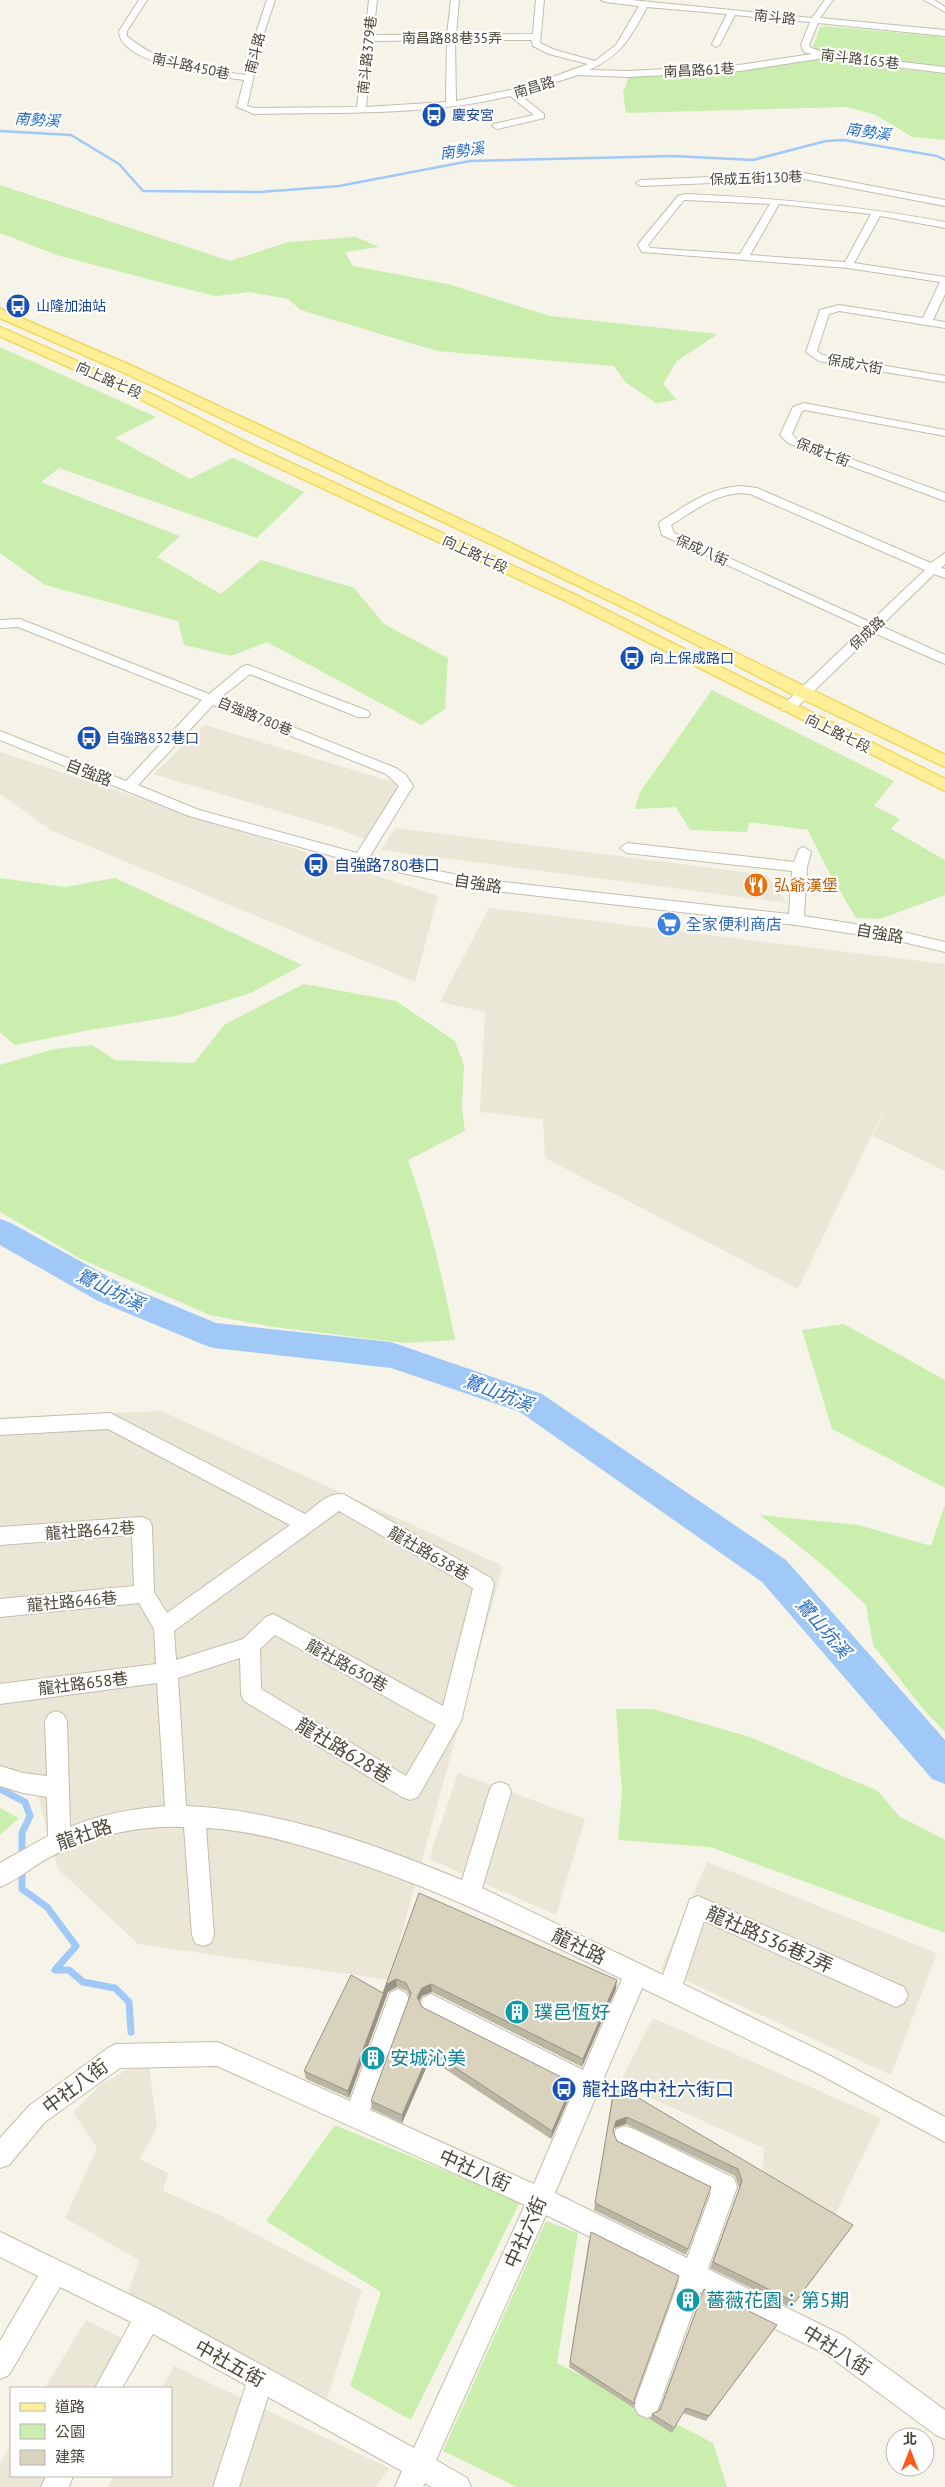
<svg xmlns="http://www.w3.org/2000/svg" width="945" height="2487" viewBox="0 0 945 2487" font-family="'PT Sans','Noto Sans TC',sans-serif">
  <style>
    .residential { fill: #ebe7d7 }
    .green { fill: #c9eeae }
    .lines { fill: none; stroke-linecap: round; stroke-linejoin: round }
    .stream-far1 { stroke: #a0c9f8; stroke-width: 2.5 }
    .stream { stroke: #a0c9f8; stroke-width: 7 }
    .river { fill: #a0c9f8; fill-rule: evenodd }
    .minor-casing { stroke: #c3beaa; stroke-width: 2 }
    .major-casing { stroke: #f0d75d; stroke-width: 3 }
    .minor { fill: #fff; fill-rule: evenodd }
    .major { fill: #ffef99; fill-rule: evenodd }
    .wall { fill: #bbb5a3 }
    .shaded-wall { fill: #989384 }
    .building { fill: #d9d2bd; stroke: #989384 }
    .labels { text-anchor: middle; stroke-width: 4.5; stroke-linejoin: round; paint-order: stroke }
    .far-street-label { font-size: 14px; fill: #4b4636; stroke: #fff }
    .far-transit-label { font-size: 14px; fill: #164399; stroke: #fff; text-anchor: start }
    .far-water-label { font-size: 15px; font-style: italic; fill: #236bc4; stroke: #fff }
    .street-label { font-size: 16px; fill: #4b4636; stroke: #fff }
    .transit-label { font-size: 16px; fill: #164399; stroke: #fff; text-anchor: start }
    .food-label { font-size: 16px; fill: #c56008; stroke: #fff; text-anchor: start }
    .shop-label { font-size: 16px; fill: #366cbe; stroke: #fff; text-anchor: start }
    .water-label { font-size: 18px; font-style: italic; fill: #236bc4; stroke: #fff }
    .near-street-label { font-size: 19px; fill: #4b4636; stroke: #fff }
    .near-culture-label { font-size: 19px; fill: #0d838f; stroke: #fff; text-anchor: start }
    .near-transit-label { font-size: 19px; fill: #164399; stroke: #fff; text-anchor: start }
  </style>
  <rect width="100%" height="100%" fill="#f6f4e9"/>
  <path class="residential" d="M205,725L406,786L371,842L342,830L153,774Z
    M0,752L438,896L415,982L52,831L0,794Z
    M395,828L767,875L787,903L381,850Z
    M489,908L945,964V1171L873,1136L890,1097L798,1289L545,1158L543,1119L480,1112L485,1012L440,1002Z
    M161,1411L503,1566L389,1980L138,1944L58,1869L38,1796L0,1790V1418Z
    M458,1773L585,1819L556,1915L429,1859Z
    M707,1862L937,1953L891,2075L661,1969Z
    M653,2018L881,2118L834,2217L762,2176L764,2148L619,2084Z
    M149,2067L157,2127L140,2159L168,2173L163,2191L217,2214L362,2290L327,2399L128,2293L139,2260L65,2218L97,2148L73,2112L101,2084L127,2070Z
    M86,2320L124,2339L96,2388H45Z
    M174,2366L389,2468L376,2487H107L114,2476H171V2388H162Z
    M11,2445V2476H48L42,2487H0V2464Z"/>
  <path class="green" d="M825,26L945,37V67L817,52L812,49L820,27Z
    M816,59L945,74V140L912,137L876,115L847,107L626,113L623,92L629,77Z
    M0,185L230,261L288,242L356,237L379,247L345,252L353,266L448,284L550,316L718,334L677,361L663,384L677,400L656,403L625,382L614,366L437,351L301,310L288,299L250,292L216,296L167,284L60,256L0,233Z
    M0,347L156,417L115,438L190,479L233,458L304,492L257,538L59,468L41,482L180,536L157,557L221,594L261,560L354,588L384,624L448,658L445,709L421,725L267,642L231,656L184,645L178,621L45,585L0,553Z
    M712,690L894,781L874,806L900,819L891,829L945,860V895L880,919L856,918L825,865L808,830L749,822L747,832L690,830L676,807L635,809L640,792Z
    M0,878L65,887L115,878L302,965L251,993L176,1016L90,1030L15,1045L0,1032Z
    M304,984L396,1001L455,1041L464,1065L462,1108L465,1131L408,1160C429,1220 443,1278 455,1340L405,1343L274,1327L210,1315L83,1260L0,1212V1065L54,1049L92,1045L115,1060L194,1063L225,1024Z
    M844,1324L945,1380V1488L832,1429L802,1330Z
    M944,1507H945V1732L923,1709L873,1645L866,1605L825,1567L760,1515L858,1525L931,1546Z
    M616,1709H653L750,1737L878,1791L899,1816L945,1840V1933L710,1847L618,1840L622,1792Z
    M0,1808L19,1818L0,1835Z
    M335,2125L520,2202L411,2420L350,2386L381,2292L266,2221Z
    M546,2221L578,2233L557,2363L713,2443L727,2487H517L443,2451Z"/>
  <g class="lines">
    <path class="stream-far1" d="M0,131L71,135L119,164L143,191L260,192L339,186L470,161L673,156L753,160L826,141L844,140L937,156L945,160"/>
    <path class="stream" d="M0,1789L25,1802L30,1816L22,1833V1856
      M22,1870V1889L47,1907L76,1946L55,1970H69L83,1982L115,1988L129,2002L131,2032"/>
    <path class="river" d="M0,1219L11,1223L120,1283L216,1323L391,1342L542,1394L786,1560L945,1740V1784L932,1779L762,1582L520,1412L391,1368L213,1348L202,1344L98,1301L0,1245Z"/>
    <defs>
      <path id="minor" d="M139,0H147L127,31V36C161,66 203,68 245,75L254,39L267,0H275L262,39L247,106L255,108L357,107L369,0H377L373,35H447L451,0H459L456,35L533,34L536,0H544L540,43L555,50L595,61L616,45L639,6L605,2L601,0H631L812,18L825,0H833L820,18L945,30V36L818,23L809,45L811,48L825,53L945,67V73L824,58L739,71L629,77L578,75L519,94L544,114V118L497,129L492,126L494,124L534,115L510,96C427,116 340,112 254,114L237,107L244,80C219,76 119,65 119,31ZM647,7L727,14L712,44L716,47L720,44L735,15L810,22L801,45L804,52L812,54L739,65L629,71L589,70C622,55 630,38 647,7ZM447,40L446,102L366,107L373,41ZM455,40H532L533,46L549,54L588,64L525,87L456,101Z
        M924,0H934L945,7V12Z
        M804,173L945,200V206L804,179L641,186L636,183L641,180Z
        M686,194C774,198 859,206 945,222V228L880,216L854,263L945,277V294L933,320L945,322V328L839,311L829,314L817,351L822,355L945,376V382L819,361L806,352L820,310L839,305L923,318L940,282L848,268L642,252L638,245L639,243L678,196ZM684,200H686L770,204L740,254L650,248L648,245ZM779,204L871,214L845,262L750,255Z
        M804,403L945,430V436L805,410L802,411L792,434L796,439L945,493V501L788,443L780,435L793,407Z
        M740,486L757,488L931,563L945,553V564L941,568L945,569V578L934,574L881,626L945,655V664L874,633L793,711H783L781,708L783,705L864,628L662,535L659,524L661,521C687,505 709,488 740,486ZM740,493L750,494L925,570L870,622L674,533L671,525C694,511 713,495 740,493Z
        M20,619L209,694L243,666L248,665L368,711L370,714L368,717H358L250,674L220,698L396,768L406,775L413,786L370,856L476,879L789,914L792,871L627,853L620,848L627,843L794,862L799,849L804,847L811,852L807,867L804,916L899,931L945,942V952L899,941L796,925L476,889L361,864L189,816L0,740V731L126,781L202,700L18,627L0,628V620ZM213,705L386,774L399,786L357,853L199,810L138,785Z
        M110,1413L305,1514C317,1505 331,1490 345,1495L491,1578L494,1584L461,1721L418,1797L410,1800L402,1797L244,1701L241,1694L240,1658L178,1678L186,1806C281,1810 375,1844 462,1880L489,1792L492,1785L500,1782L508,1785L511,1792L482,1888L663,1975L690,1899L698,1896L904,1987L908,1995L904,2003L896,2007L704,1921L683,1984L831,2056L945,2117V2142L815,2072L642,1988L555,2193L687,2258L711,2193L616,2147L613,2138L616,2129L625,2126L634,2129L734,2178L737,2187L708,2269L844,2336L945,2410V2439L936,2435L826,2354L700,2292L656,2414L647,2418L638,2414L634,2405L679,2281L546,2215L436,2460L467,2478L471,2487H431L425,2483L423,2487H395L402,2471L268,2397L239,2487H213L246,2385L153,2334L122,2388H95L131,2322L60,2287L9,2375L0,2379V2341L38,2276L0,2257V2232L157,2308L414,2448L525,2205L217,2066L120,2068L45,2122L9,2165L0,2168V2138L29,2106L108,2048L116,2044L218,2042L350,2101L390,1993L398,1989L406,1993L410,2001L370,2110L534,2184L574,2090L423,2014L419,2006L423,1998L431,1994L583,2070L622,1979C527,1933 434,1886 332,1855C292,1842 249,1830 206,1828L214,1935L211,1943L203,1946L195,1943L192,1935L184,1827C139,1825 90,1836 50,1857C33,1866 18,1880 0,1887V1863L48,1836L47,1797L23,1793L0,1786V1766L23,1773L47,1776L45,1721L49,1714L56,1711L63,1714L67,1721L70,1827C100,1814 132,1809 165,1806L157,1683L0,1704V1684L156,1664L154,1629L139,1603L0,1617V1599L134,1586L132,1535L0,1545V1527L142,1517L149,1520L152,1526L154,1592L167,1613L290,1525L108,1429L0,1435V1419ZM339,1511L473,1588L443,1706L273,1614L266,1617L243,1639L176,1660L174,1631ZM275,1635L436,1725L406,1776L261,1689L260,1649Z
        M46,2476H73L69,2487H41Z"/>
      <path id="major" d="M0,309L139,369L509,542L945,755V767L796,696L639,615L499,548L129,375L0,318Z
        M0,327L156,396L248,443L578,596L945,779V791L568,602L238,449L146,402L0,336Z"/>
    </defs>
    <use href="#minor" class="minor-casing"/>
    <use href="#major" class="major-casing"/>
    <use href="#minor" class="minor"/>
    <use href="#major" class="major"/>
  </g>
  <path class="wall" d="M419,1893L616,1989L582,2067L432,1992L422,1996L419,2002L422,2007L572,2091L551,2139L430,2059L402,2123L372,2109L371,2101L410,1997L407,1991L397,1987L388,1992L349,2098L306,2079L304,2071L383,1993Z
    M613,2092L853,2225L791,2308L710,2268L739,2188L735,2176L626,2124L614,2128L613,2132L617,2141L711,2187L686,2255L594,2210Z
    M589,2239L635,2404L634,2408L569,2367Z
    M704,2289L777,2325L706,2421L683,2413L672,2433L650,2419L652,2414L659,2410Z"/>
  <path class="shaded-wall" d="M396,1979L397,1987L388,1992L349,2098L348,2091L387,1984Z
    M617,1980L616,1989L582,2067L583,2059Z
    M431,1984L432,1992L422,1996L417,2005V1997L422,1988Z
    M430,2051V2059L402,2123V2115Z
    M573,2083L572,2091L551,2139L552,2131Z
    M627,2117L626,2124L614,2128L611,2139L616,2121Z"/>
  <path class="building" d="M419,1893L617,1980L583,2059L431,1984L422,1988L417,1997L422,2007L573,2083L552,2131L430,2051L402,2115L371,2101L411,1993L406,1983L396,1979L387,1984L348,2091L304,2071L351,1975L383,1993Z
    M615,2084L853,2225L795,2302L713,2262L742,2181L738,2169L627,2117L616,2121L613,2131L617,2141L711,2187L688,2249L595,2203Z
    M591,2232L679,2276L634,2400L635,2404L570,2362Z
    M704,2289L777,2325L709,2416L686,2408L674,2428L652,2414L660,2410Z"/>
  <defs>
    <symbol id="bus-disc" viewBox="-11 -11 22 22"><circle r="9.5" fill="#1a4fb4" stroke="#fff"/><path d="M-5-6H5V4H4V6H2V4H-2V6H-4V4H-5ZM-3.5-4V0h7V-4ZM-3.5 1.2v1.5H-2V1.2ZM2 1.2v1.5H3.5V1.2Z" fill="#fff"/></symbol>
    <symbol id="restaurant-disc" viewBox="-11 -11 22 22"><circle r="9.5" fill="#e8710a" stroke="#fff"/><path d="M-5-6h1v4h1v-4h1v4h1v-4h1v5L-1.5 .5V6h-2V.5L-5-1ZM5-6V6H3V1.5H1.5Q1.5-4 5-6Z" fill="#fff"/></symbol>
    <symbol id="supermarket-disc" viewBox="-11 -11 22 22"><circle r="9.5" fill="#3f7fe0" stroke="#fff"/><path d="M-6-5.5h2.5l.6 2H6L4.5 2H-2.5L-4.4-4H-6ZM-1.5 3.2a1.3 1.3 0 1 0 .1 0ZM3 3.2a1.3 1.3 0 1 0 .1 0Z" fill="#fff"/></symbol>
    <symbol id="building-disc" viewBox="-11 -11 22 22"><circle r="9.5" fill="#0f9aa8" stroke="#fff"/><path d="M-4-6H4V6H1V3H-1V6H-4ZM-2.5-4.3h1.7v1.8h-1.7ZM.8-4.3h1.7v1.8H.8ZM-2.5-1h1.7V.8h-1.7ZM.8-1h1.7V.8H.8Z" fill="#fff"/></symbol>
  </defs>
  <g fill-rule="evenodd">
    <use href="#bus-disc" x="420" y="101" width="28" height="28"/>
    <use href="#bus-disc" x="4" y="292" width="28" height="28"/>
    <use href="#bus-disc" x="618" y="644" width="28" height="28"/>
    <use href="#bus-disc" x="75" y="724" width="28" height="28"/>
    <use href="#bus-disc" x="302" y="851" width="28" height="28"/>
    <use href="#restaurant-disc" x="742" y="871" width="28" height="28"/>
    <use href="#supermarket-disc" x="655" y="910" width="28" height="28"/>
    <use href="#building-disc" x="503" y="1998" width="28" height="28"/>
    <use href="#building-disc" x="359" y="2044" width="28" height="28"/>
    <use href="#bus-disc" x="550" y="2075" width="28" height="28"/>
    <use href="#building-disc" x="674" y="2286" width="28" height="28"/>
  </g>
  <g class="labels">
    <g class="far-street-label">
      <text transform="translate(775 17) rotate(6)" y="5">南斗路</text>
      <text x="452" y="43">南昌路88巷35弄</text>
      <text transform="translate(255 53) rotate(-76)" y="5">南斗路</text>
      <text transform="translate(367 55) rotate(-84)" y="5">南斗路379巷</text>
      <text transform="translate(860 59) rotate(7)" y="5">南斗路165巷</text>
      <text transform="translate(191 66) rotate(12)" y="5">南斗路450巷</text>
      <text transform="translate(699 70) rotate(-3)" y="5">南昌路61巷</text>
      <text transform="translate(534 87) rotate(-17)" y="5">南昌路</text>
      <text transform="translate(756 178) rotate(-2)" y="5">保成五街130巷</text>
      <text transform="translate(855 364) rotate(10)" y="5">保成六街</text>
      <text transform="translate(109 380) rotate(24)" y="5">向上路七段</text>
      <text transform="translate(823 452) rotate(21)" y="5">保成七街</text>
      <text transform="translate(702 550) rotate(24)" y="5">保成八街</text>
      <text transform="translate(475 554) rotate(25)" y="5">向上路七段</text>
      <text transform="translate(867 633) rotate(-43)" y="5">保成路</text>
      <text transform="translate(255 716) rotate(22)" y="5">自強路780巷</text>
      <text transform="translate(838 733) rotate(26)" y="5">向上路七段</text>
    </g>
    <g class="far-transit-label">
      <text x="452" y="120">慶安宮</text>
      <text x="36" y="311">山隆加油站</text>
      <text x="650" y="663">向上保成路口</text>
      <text x="106" y="743">自強路832巷口</text>
    </g>
    <g class="far-water-label">
      <text transform="translate(37 120) rotate(4)" y="5">南勢溪</text>
      <text transform="translate(868 132) rotate(8)" y="5">南勢溪</text>
      <text transform="translate(462 151) rotate(-8)" y="5">南勢溪</text>
    </g>
    <g class="street-label">
      <text transform="translate(89 772) rotate(21)" y="6">自強路</text>
      <text transform="translate(478 883) rotate(9)" y="6">自強路</text>
      <text transform="translate(880 933) rotate(10)" y="6">自強路</text>
      <text transform="translate(90 1530) rotate(-4)" y="6">龍社路642巷</text>
      <text transform="translate(429 1553) rotate(30)" y="6">龍社路638巷</text>
      <text transform="translate(72 1601) rotate(-5)" y="6">龍社路646巷</text>
      <text transform="translate(347 1665) rotate(29)" y="6">龍社路630巷</text>
      <text transform="translate(83 1683) rotate(-7)" y="6">龍社路658巷</text>
    </g>
    <g class="transit-label">
      <text x="334" y="871">自強路780巷口</text>
    </g>
    <g class="food-label">
      <text x="774" y="891">弘爺漢堡</text>
    </g>
    <g class="shop-label">
      <text x="686" y="930">全家便利商店</text>
    </g>
    <g class="water-label">
      <text transform="translate(110 1290) rotate(26)" y="6">鷺山坑溪</text>
      <text transform="translate(498 1393) rotate(21)" y="6">鷺山坑溪</text>
      <text transform="translate(823 1628) rotate(49)" y="6">鷺山坑溪</text>
    </g>
    <g class="near-street-label">
      <text transform="translate(344 1750) rotate(31)" y="7">龍社路628巷</text>
      <text transform="translate(84 1834) rotate(-19)" y="7">龍社路</text>
      <text transform="translate(770 1939) rotate(24)" y="7">龍社路536巷2弄</text>
      <text transform="translate(579 1946) rotate(26)" y="7">龍社路</text>
      <text transform="translate(75 2086) rotate(-37)" y="7">中社八街</text>
      <text transform="translate(475 2170) rotate(24)" y="7">中社八街</text>
      <text transform="translate(525 2232) rotate(-66)" y="7">中社六街</text>
      <text transform="translate(837 2350) rotate(32)" y="7">中社八街</text>
      <text transform="translate(230 2363) rotate(29)" y="7">中社五街</text>
    </g>
    <g class="near-culture-label">
      <text x="534" y="2019">璞邑恆好</text>
      <text x="390" y="2065">安城沁美</text>
      <text x="706" y="2307">薔薇花園：第5期</text>
    </g>
    <g class="near-transit-label">
      <text x="582" y="2096">龍社路中社六街口</text>
    </g>
  </g>
  <rect x="10" y="2387" width="162" height="90" fill="#ffffff" stroke="#b7b5af"/>
  <rect x="20" y="2403" width="25" height="8" fill="#ffef99" stroke="#b7b5af"/>
  <text x="55" y="2412" font-size="15" fill="#4b4636">道路</text>
  <rect x="20" y="2424" width="25" height="15" fill="#c9eeae" stroke="#b7b5af"/>
  <text x="55" y="2437" font-size="15" fill="#4b4636">公園</text>
  <rect x="20" y="2450" width="25" height="15" fill="#d9d2bd" stroke="#b7b5af"/>
  <text x="55" y="2462" font-size="15" fill="#4b4636">建築</text>
  <g transform="translate(910 2452)"><circle r="24" fill="#ffffff" stroke="#b7b5af"/>
  <path d="M0-4L9 19L0 12L-9 19Z" fill="#ff5817"/>
  <text y="-8" font-size="14" font-weight="bold" text-anchor="middle" fill="#4b4636">北</text>
  </g>
</svg>
